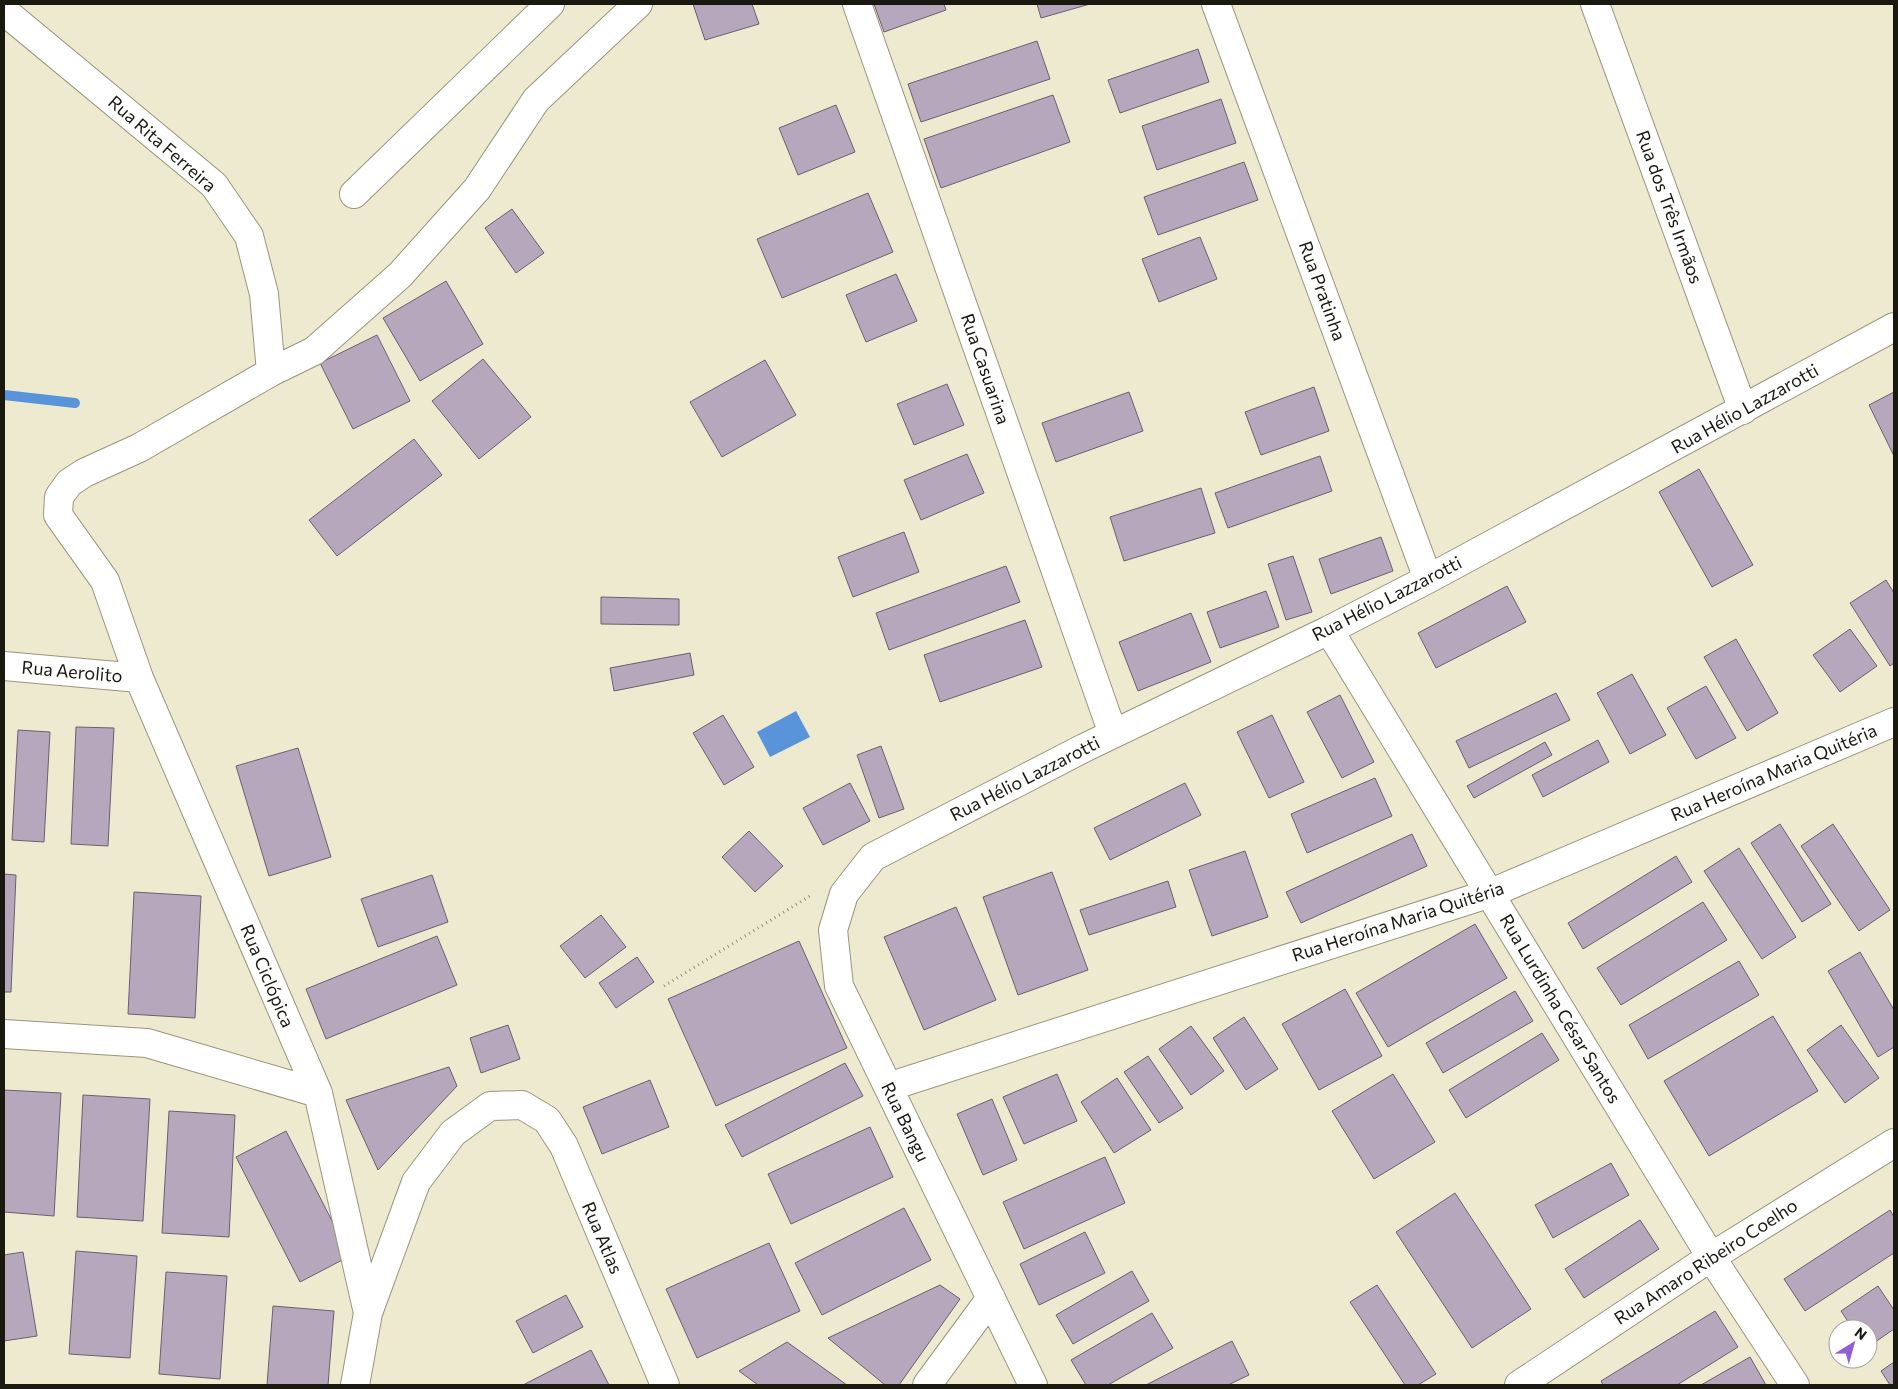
<svg xmlns="http://www.w3.org/2000/svg" width="1898" height="1389" viewBox="0 0 1898 1389" font-family="Commissioner,sans-serif">
  <style>
    .water { fill: #5993da }
    .lines { fill: none; stroke-linecap: round; stroke-linejoin: round }
    .stream { stroke: #5993da; stroke-width: 10 }
    .building { fill: #b7a7bc; stroke: #6c5e71 }
    .minor-casing { stroke: #99957d; stroke-width: 30 }
    .path { stroke: #928f7d; stroke-width: 3; stroke-dasharray: 1 4; stroke-linecap: butt }
    .minor { stroke: #fff; stroke-width: 28 }
    .labels { text-anchor: middle; stroke-width: 4; stroke-linejoin: round; paint-order: stroke }
    .street-label { font-size: 18px; fill: #1a1910; stroke: #fff }
  </style>
  <rect width="100%" height="100%" fill="#eeead0"/>
  <path class="water" d="M796,711L810,737L770,757L757,732Z"/>
  <g class="lines">
    <path class="stream" d="M4,395L75,403"/>
  </g>
  <path class="building" d="M693,4H752L759,24L705,40Z
    M874,4H944L946,10L884,32Z
    M1037,4H1090L1041,18Z
    M1037,41L1050,79L921,122L908,84Z
    M1198,49L1209,82L1120,113L1108,80Z
    M1053,95L1070,142L941,188L924,139Z
    M1221,99L1236,143L1157,170L1142,126Z
    M836,105L855,152L798,175L779,128Z
    M1244,162L1258,200L1158,235L1144,197Z
    M868,193L893,252L782,298L757,239Z
    M512,209L544,253L516,273L485,228Z
    M1200,237L1217,279L1159,302L1142,259Z
    M896,274L917,321L866,342L846,295Z
    M446,281L483,344L420,381L383,318Z
    M377,335L410,401L353,429L320,363Z
    M483,359L531,417L479,459L432,401Z
    M765,360L796,415L722,457L690,402Z
    M947,384L964,425L914,445L897,404Z
    M1314,387L1329,431L1261,455L1245,412Z
    M1129,392L1143,431L1056,462L1042,423Z
    M1894,392V456L1869,405Z
    M414,439L442,475L337,556L309,520Z
    M967,454L984,493L921,520L904,480Z
    M1320,456L1332,491L1228,528L1215,493Z
    M1699,469L1753,565L1712,587L1659,492Z
    M1201,488L1215,533L1124,561L1110,517Z
    M904,532L919,572L853,597L838,557Z
    M1381,537L1393,571L1331,594L1319,559Z
    M1293,556L1312,612L1286,620L1268,564Z
    M1006,566L1020,602L889,650L876,613Z
    M1886,580L1894,593V663L1890,666L1850,603Z
    M1507,586L1526,622L1436,668L1418,633Z
    M1266,591L1279,627L1220,648L1207,612Z
    M601,597L679,599V625L601,624Z
    M1191,613L1211,662L1138,691L1119,642Z
    M1025,620L1042,667L940,702L924,655Z
    M1850,629L1877,666L1840,692L1813,655Z
    M1736,639L1778,713L1747,731L1704,657Z
    M690,653L694,675L614,691L610,668Z
    M1632,674L1666,735L1630,754L1597,693Z
    M1706,686L1736,738L1696,759L1667,708Z
    M1556,693L1570,720L1469,768L1456,741Z
    M1340,695L1374,762L1342,778L1307,712Z
    M723,715L754,767L724,785L693,733Z
    M1272,715L1304,782L1269,798L1237,732Z
    M76,727L114,728L108,846L71,844Z
    M18,730L50,732L44,842L12,840Z
    M1598,740L1609,762L1543,797L1532,775Z
    M1545,742L1552,755L1474,798L1467,786Z
    M881,746L904,809L879,818L857,755Z
    M298,748L331,857L269,876L236,766Z
    M1375,778L1392,816L1307,853L1291,814Z
    M850,783L870,821L823,845L803,808Z
    M1185,783L1201,815L1110,860L1094,828Z
    M1780,824L1831,904L1802,922L1751,843Z
    M1833,824L1890,910L1859,931L1801,846Z
    M749,831L783,866L755,892L722,857Z
    M1412,834L1427,866L1301,923L1286,892Z
    M1739,848L1796,937L1762,959L1704,871Z
    M1245,851L1268,917L1212,936L1189,870Z
    M1676,856L1692,882L1583,949L1568,923Z
    M1052,872L1088,970L1018,995L983,897Z
    M4,874L16,875L11,992H4Z
    M432,875L448,922L378,947L361,899Z
    M1168,881L1176,907L1089,935L1080,910Z
    M134,892L201,896L195,1018L128,1014Z
    M1703,902L1727,940L1621,1005L1597,968Z
    M956,907L996,1000L924,1030L884,937Z
    M601,915L626,947L585,978L560,946Z
    M1475,924L1507,978L1388,1047L1356,993Z
    M437,936L457,985L326,1039L306,989Z
    M799,941L847,1048L716,1106L668,999Z
    M1860,952L1894,1010V1047L1878,1057L1828,971Z
    M637,957L654,982L616,1008L599,983Z
    M1739,961L1759,995L1648,1059L1629,1025Z
    M1345,989L1382,1056L1319,1090L1282,1024Z
    M1515,991L1533,1021L1443,1073L1426,1043Z
    M1773,1016L1818,1091L1709,1156L1664,1081Z
    M1244,1017L1278,1069L1246,1090L1213,1038Z
    M508,1025L520,1059L481,1073L470,1038Z
    M1841,1025L1879,1078L1845,1103L1807,1050Z
    M1191,1026L1224,1071L1191,1095L1159,1049Z
    M1542,1033L1559,1060L1466,1118L1449,1090Z
    M1148,1056L1183,1108L1159,1123L1124,1072Z
    M845,1063L863,1096L742,1157L725,1125Z
    M449,1067L457,1086L378,1170L346,1100Z
    M1057,1074L1077,1121L1024,1144L1003,1097Z
    M1393,1074L1435,1142L1374,1179L1332,1111Z
    M1117,1078L1151,1130L1114,1153L1081,1102Z
    M650,1080L669,1127L602,1154L583,1107Z
    M4,1090L61,1093L54,1216L4,1212Z
    M83,1095L150,1099L143,1221L77,1217Z
    M992,1099L1017,1160L983,1175L957,1114Z
    M169,1111L235,1115L229,1237L162,1233Z
    M870,1127L893,1177L791,1224L768,1174Z
    M286,1131L350,1256L300,1282L236,1157Z
    M1105,1157L1125,1203L1024,1249L1003,1202Z
    M1611,1163L1629,1195L1553,1238L1535,1205Z
    M1455,1193L1531,1309L1472,1348L1396,1232Z
    M904,1208L931,1260L822,1315L795,1263Z
    M1890,1210L1894,1217V1253L1805,1311L1784,1279Z
    M1640,1220L1659,1249L1584,1298L1565,1269Z
    M1085,1232L1105,1273L1039,1305L1020,1264Z
    M769,1243L800,1311L697,1358L666,1289Z
    M76,1251L137,1256L130,1358L69,1354Z
    M23,1252L37,1336L4,1341V1255Z
    M1132,1271L1149,1301L1073,1344L1056,1315Z
    M166,1272L227,1276L220,1379L159,1374Z
    M940,1285L960,1299L899,1385H885L828,1338Z
    M1377,1285L1436,1374L1418,1385H1405L1350,1302Z
    M1878,1286L1894,1310V1329L1868,1347V1329H1853L1841,1311Z
    M566,1295L583,1327L533,1353L516,1321Z
    M273,1306L334,1311L328,1385H267Z
    M1715,1311L1738,1347L1677,1385H1603L1601,1381Z
    M1152,1313L1173,1348L1108,1385H1086L1071,1360Z
    M1232,1341L1249,1375L1228,1385H1146Z
    M787,1342L847,1385H758L739,1371Z
    M591,1350L609,1385H523Z
    M1750,1357L1766,1385H1701Z
    M1894,1362V1385H1890L1881,1371Z"/>
  <g class="lines">
    <defs>
      <path id="minor" d="M857,4L1113,734
        M1216,4L1428,579
        M1595,4L1743,410
        M4,11L214,185L249,236L264,294L271,372
        M354,194L550,4
        M1329,630L1711,1257L1795,1385
        M4,666L139,678
        M4,1034L147,1043L318,1093
        M888,1087L1491,893L1894,722
        M368,1313L416,1182L453,1133L490,1106L522,1105L547,1120L564,1146L665,1385
        M355,1385L368,1313L318,1093L139,678L105,581L58,515L59,497L69,483L84,473L139,448L271,372L314,351L400,275L477,189L536,100L638,4
        M927,1385L991,1298
        M1033,1385L839,986L833,930L844,894L873,857L1084,748L1329,630L1428,579L1894,327
        M1519,1385L1711,1257L1894,1143"/>
    </defs>
    <use href="#minor" class="minor-casing"/>
    <path class="path" d="M664,986L810,896"/>
    <use href="#minor" class="minor"/>
  </g>
  <g class="labels">
    <g class="street-label">
      <text transform="translate(162 144) rotate(41)" y="6">Rua Rita Ferreira</text>
      <text transform="translate(1669 207) rotate(70)" y="6">Rua dos Três Irmãos</text>
      <text transform="translate(1322 291) rotate(70)" y="6">Rua Pratinha</text>
      <text transform="translate(985 369) rotate(71)" y="6">Rua Casuarina</text>
      <text transform="translate(1745 409) rotate(-29)" y="6">Rua Hélio Lazzarotti</text>
      <text transform="translate(1387 599) rotate(-27)" y="6">Rua Hélio Lazzarotti</text>
      <text transform="translate(72 672) rotate(5)" y="6">Rua Aerolito</text>
      <text transform="translate(1774 773) rotate(-23)" y="6">Rua Heroína Maria Quitéria</text>
      <text transform="translate(1025 779) rotate(-27)" y="6">Rua Hélio Lazzarotti</text>
      <text transform="translate(1398 922) rotate(-18)" y="6">Rua Heroína Maria Quitéria</text>
      <text transform="translate(267 976) rotate(67)" y="6">Rua Ciclópica</text>
      <text transform="translate(1560 1009) rotate(59)" y="6">Rua Lurdinha César Santos</text>
      <text transform="translate(905 1122) rotate(64)" y="6">Rua Bangu</text>
      <text transform="translate(602 1238) rotate(67)" y="6">Rua Atlas</text>
      <text transform="translate(1706 1262) rotate(-33)" y="6">Rua Amaro Ribeiro Coelho</text>
    </g>
  </g>
  <rect width="1898" height="1389" fill="none" stroke="#1a1910" stroke-width="10"/>
  <g transform="translate(1853 1344) rotate(37)"><circle r="24" fill="#ffffff" stroke="#a3a39f"/>
  <path d="M0-4L9 19L0 12L-9 19Z" fill="#925ed7"/>
  <text y="-8" font-size="14" font-weight="bold" text-anchor="middle" fill="#1a1910">N</text>
  </g>
</svg>
